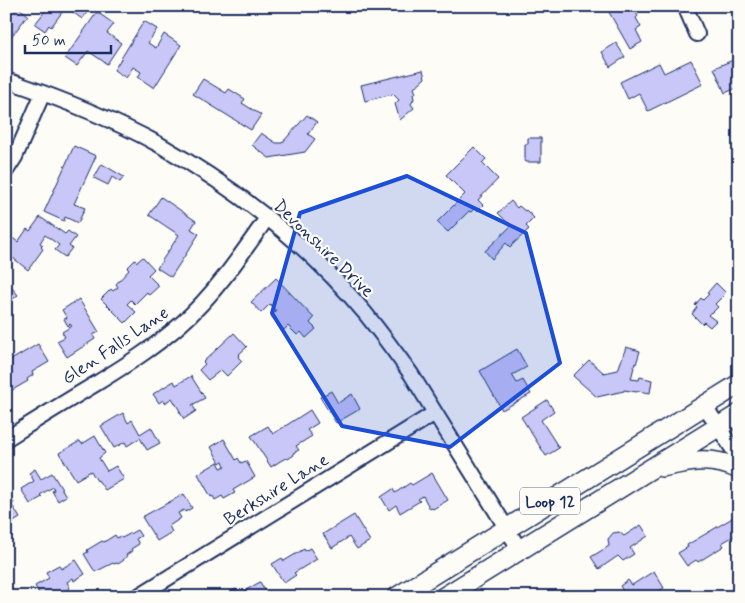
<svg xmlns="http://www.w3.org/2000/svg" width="745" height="603" viewBox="0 0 745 603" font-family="Mynerve,sans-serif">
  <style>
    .building { fill: #c9c6f8; stroke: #1b2f5e }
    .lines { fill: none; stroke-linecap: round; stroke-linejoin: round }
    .minor-casing { stroke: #1b2f5e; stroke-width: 18 }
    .major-casing { stroke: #1b2f5e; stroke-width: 22 }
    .minor { stroke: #fdfcf7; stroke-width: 14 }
    .major { stroke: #fdfcf7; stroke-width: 19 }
    .marked { fill: #1d4ed8; fill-opacity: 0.2; stroke: #1d4ed8; stroke-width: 4; stroke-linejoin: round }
    .labels { text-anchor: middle; stroke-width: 4.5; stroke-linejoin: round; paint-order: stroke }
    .shield { fill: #fdfcf7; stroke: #5f6c8c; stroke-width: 1 }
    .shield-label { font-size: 16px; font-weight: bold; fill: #1b2f5e }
    .street-label { font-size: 18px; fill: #1b2f5e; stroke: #fdfcf7 }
  </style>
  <rect width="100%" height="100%" fill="#fdfcf7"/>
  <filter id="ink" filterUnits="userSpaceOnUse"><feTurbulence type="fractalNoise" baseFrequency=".02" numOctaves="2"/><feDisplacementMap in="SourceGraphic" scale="10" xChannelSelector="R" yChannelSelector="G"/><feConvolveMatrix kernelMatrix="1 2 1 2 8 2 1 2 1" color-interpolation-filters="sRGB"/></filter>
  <g filter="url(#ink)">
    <path class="building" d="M6,6H17L28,15L12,36L6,31Z
      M49,6H92L82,19L66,7L51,27L49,25L45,31L35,24Z
      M608,6H632L638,16L636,18L641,27L636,30L642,42L630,49L606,7Z
      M97,12L114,24L107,33L121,43L107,64L88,51L77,66L65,58Z
      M144,21L157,29L148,43L156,48L164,34L181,45L154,88L138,77L141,72L133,67L126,78L114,70Z
      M616,43L625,57L610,67L602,52Z
      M739,54V87L725,93L714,68L733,60Z
      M691,60L703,84L648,111L639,93L628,99L620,82L659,63L664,73Z
      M423,70L425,78L414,88L416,93L413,94L414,99L411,104L414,108L400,120L395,104L399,100L393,94L365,101L361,85Z
      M203,79L226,93L229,89L245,99L242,103L261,115L251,130L193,94Z
      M307,115L317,122L308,134L315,139L305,152L269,158L252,145L261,133L276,143H282Z
      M528,138H541V162H525V144H528Z
      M74,146L96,156L74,204L85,208L78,223L65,217L64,221L44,212Z
      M474,147L486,159L482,163L498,179L478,200L483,205L477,211L475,208L471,212L469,211L448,232L437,222L465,194L446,175Z
      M102,164L124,177L120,182L112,177L108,185L94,178Z
      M161,197L196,221L191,229L199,234L171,277L157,268L179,235L149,215Z
      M511,201L517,208L519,206L525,211L526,210L534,218L526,226L529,229L510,247L506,243L492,259L485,251L511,226L498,213Z
      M40,217L65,234L68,231L76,237L69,246L72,248L65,257L55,250L59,245L45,235L40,243L43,245L41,247L43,249L28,270L8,254L11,250L9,248L10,246L6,243L11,237L18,242L27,229L30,231Z
      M143,257L154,269L148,275L159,286L149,295L147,292L135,304L131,300L127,304L136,312L125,323L101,299L111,289L113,291L118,287L116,284L129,270L127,268L135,260L137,262Z
      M276,278L314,318L310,323L316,329L306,338L301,332L297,335L288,326L284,330L271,316L276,311L270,304L261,313L251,302Z
      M6,281L18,295L6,304Z
      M716,283L726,293L715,304L718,307L712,313L711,312L708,315L716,321L710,327L704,322L702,324L692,314L697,307L695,305L701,298L703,300L709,294L707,293Z
      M79,299L99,332L93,335L95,339L67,357L57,341L65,337L62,332L72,326L70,324L68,326L64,319L67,318L62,310Z
      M234,333L247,347L239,354L240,355L238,357L242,361L227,376L221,370L208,380L199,370L205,364L203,362Z
      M38,344L49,362L32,372L33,375L27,379L28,381L9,392L7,389H6V363Z
      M626,347L640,351L636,364L635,363L631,379L639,380L640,377L652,380L650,393L638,391L637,392L624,390V391L597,397L573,376L589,360L604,373L618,370Z
      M517,349L527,367L512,375L517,383L523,380L531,394L502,410L480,371Z
      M191,376L205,398L192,405L196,411L184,419L179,411H180L172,398L165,403L163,400L159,403L153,394L174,381L176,385Z
      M331,391L338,403L352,394L360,409L336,423L320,397Z
      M547,400L554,411L541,420L559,448L546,456L521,417Z
      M310,410L318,423L307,430L312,436L296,446L299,450L293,453L294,455L288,459L287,458L282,460L271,467L251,436L268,426L273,434Z
      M123,413L128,423L132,420L140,434L151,427L160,443L147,450L140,438L127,446L125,442L114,448L101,426Z
      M95,436L105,453L99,458L107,471L116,466L124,479L105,490L98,480L97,481L91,471L76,480L59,453L80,441L82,444Z
      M224,439L236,460L238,458L241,463L246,461L255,477L233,490L235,493L224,499L222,496L215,500L213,496L211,497L198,474L218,462L221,468L225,466L223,461L220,463L211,447Z
      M35,469L41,479L52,473L66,496L58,501L52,491L54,490L53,487L40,495L42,497L30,504L21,489L34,481L29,473Z
      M432,473L448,500L433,509L432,508L430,509L423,496L418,499L420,501L400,513L396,505L389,510L381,497L393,489L395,493L410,483L412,485Z
      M6,491L14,503L12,505L20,518L10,524L6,518Z
      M184,494L192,508L185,512L184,510L178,513L181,518L169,526L172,532L157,541L142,517Z
      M739,514V533L722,543L724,546L698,562L696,560L687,566L678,553L688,547L687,545Z
      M354,515L370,541L357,549L349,537L332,548L323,534Z
      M641,525L648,536L630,548L634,554L623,561L618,556L599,569L591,557L609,546L608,539L613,533L619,532L624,536Z
      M137,530L141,536L136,539L139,544L131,549L132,551L126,555L127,557L123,559L124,560L118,564L117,563L114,564L113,563L95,572L84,554L88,552L87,550L102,541L104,542L115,535L117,538L120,536L122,538Z
      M310,548L317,559L294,573L296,575L284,583L272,564L282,558L284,561L304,549L305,551Z
      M76,560L85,574L74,581L73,578L67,582L70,588L61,593L62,595L60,597H41L35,586L49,578L46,572L59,565L61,569Z
      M654,571L664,588L659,591L661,594L656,597H609L616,592L618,595L623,591L620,586L628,580L632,585Z
      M260,582L266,592L258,597H229L227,594L236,589L239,594Z"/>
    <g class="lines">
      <defs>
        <path id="minor" d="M685,6L697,34
          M6,80C59,98 111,118 160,145C237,189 309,246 365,313C381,333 396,353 411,374L520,550
          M6,171L15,157L43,93
          M705,406L739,459
          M6,439C36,420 67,401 97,383C126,365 155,347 181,324C215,294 241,255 267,218
          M137,597L435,413"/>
        <path id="major" d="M662,467C691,461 710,456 739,469
          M397,597L739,384
          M444,597L739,414"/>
      </defs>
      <use href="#minor" class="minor-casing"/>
      <use href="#major" class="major-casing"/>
      <use href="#minor" class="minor"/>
      <use href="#major" class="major"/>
    </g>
  </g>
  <path class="marked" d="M407,176L526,233L560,363L450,447L342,426L272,313L300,213Z"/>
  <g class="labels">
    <rect class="shield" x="520" y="487.5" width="60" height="27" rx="4"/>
    <g class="shield-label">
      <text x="550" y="507">Loop 12</text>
    </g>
    <g class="street-label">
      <text transform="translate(324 248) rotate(44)" y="6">Devonshire Drive</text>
      <text transform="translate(115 345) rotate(-34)" y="6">Glen Falls Lane</text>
      <text transform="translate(276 489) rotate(-32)" y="6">Berkshire Lane</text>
    </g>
  </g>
  <rect width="745" height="603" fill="none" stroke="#fdfcf7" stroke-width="25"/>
  <rect x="12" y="12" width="720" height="578" fill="none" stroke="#1b2f5e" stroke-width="2" filter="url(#ink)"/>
  <path d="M25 45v8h86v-8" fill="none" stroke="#1b2f5e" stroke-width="2.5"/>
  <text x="32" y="45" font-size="15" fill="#1b2f5e" stroke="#fdfcf7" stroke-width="4" paint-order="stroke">50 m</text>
</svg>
